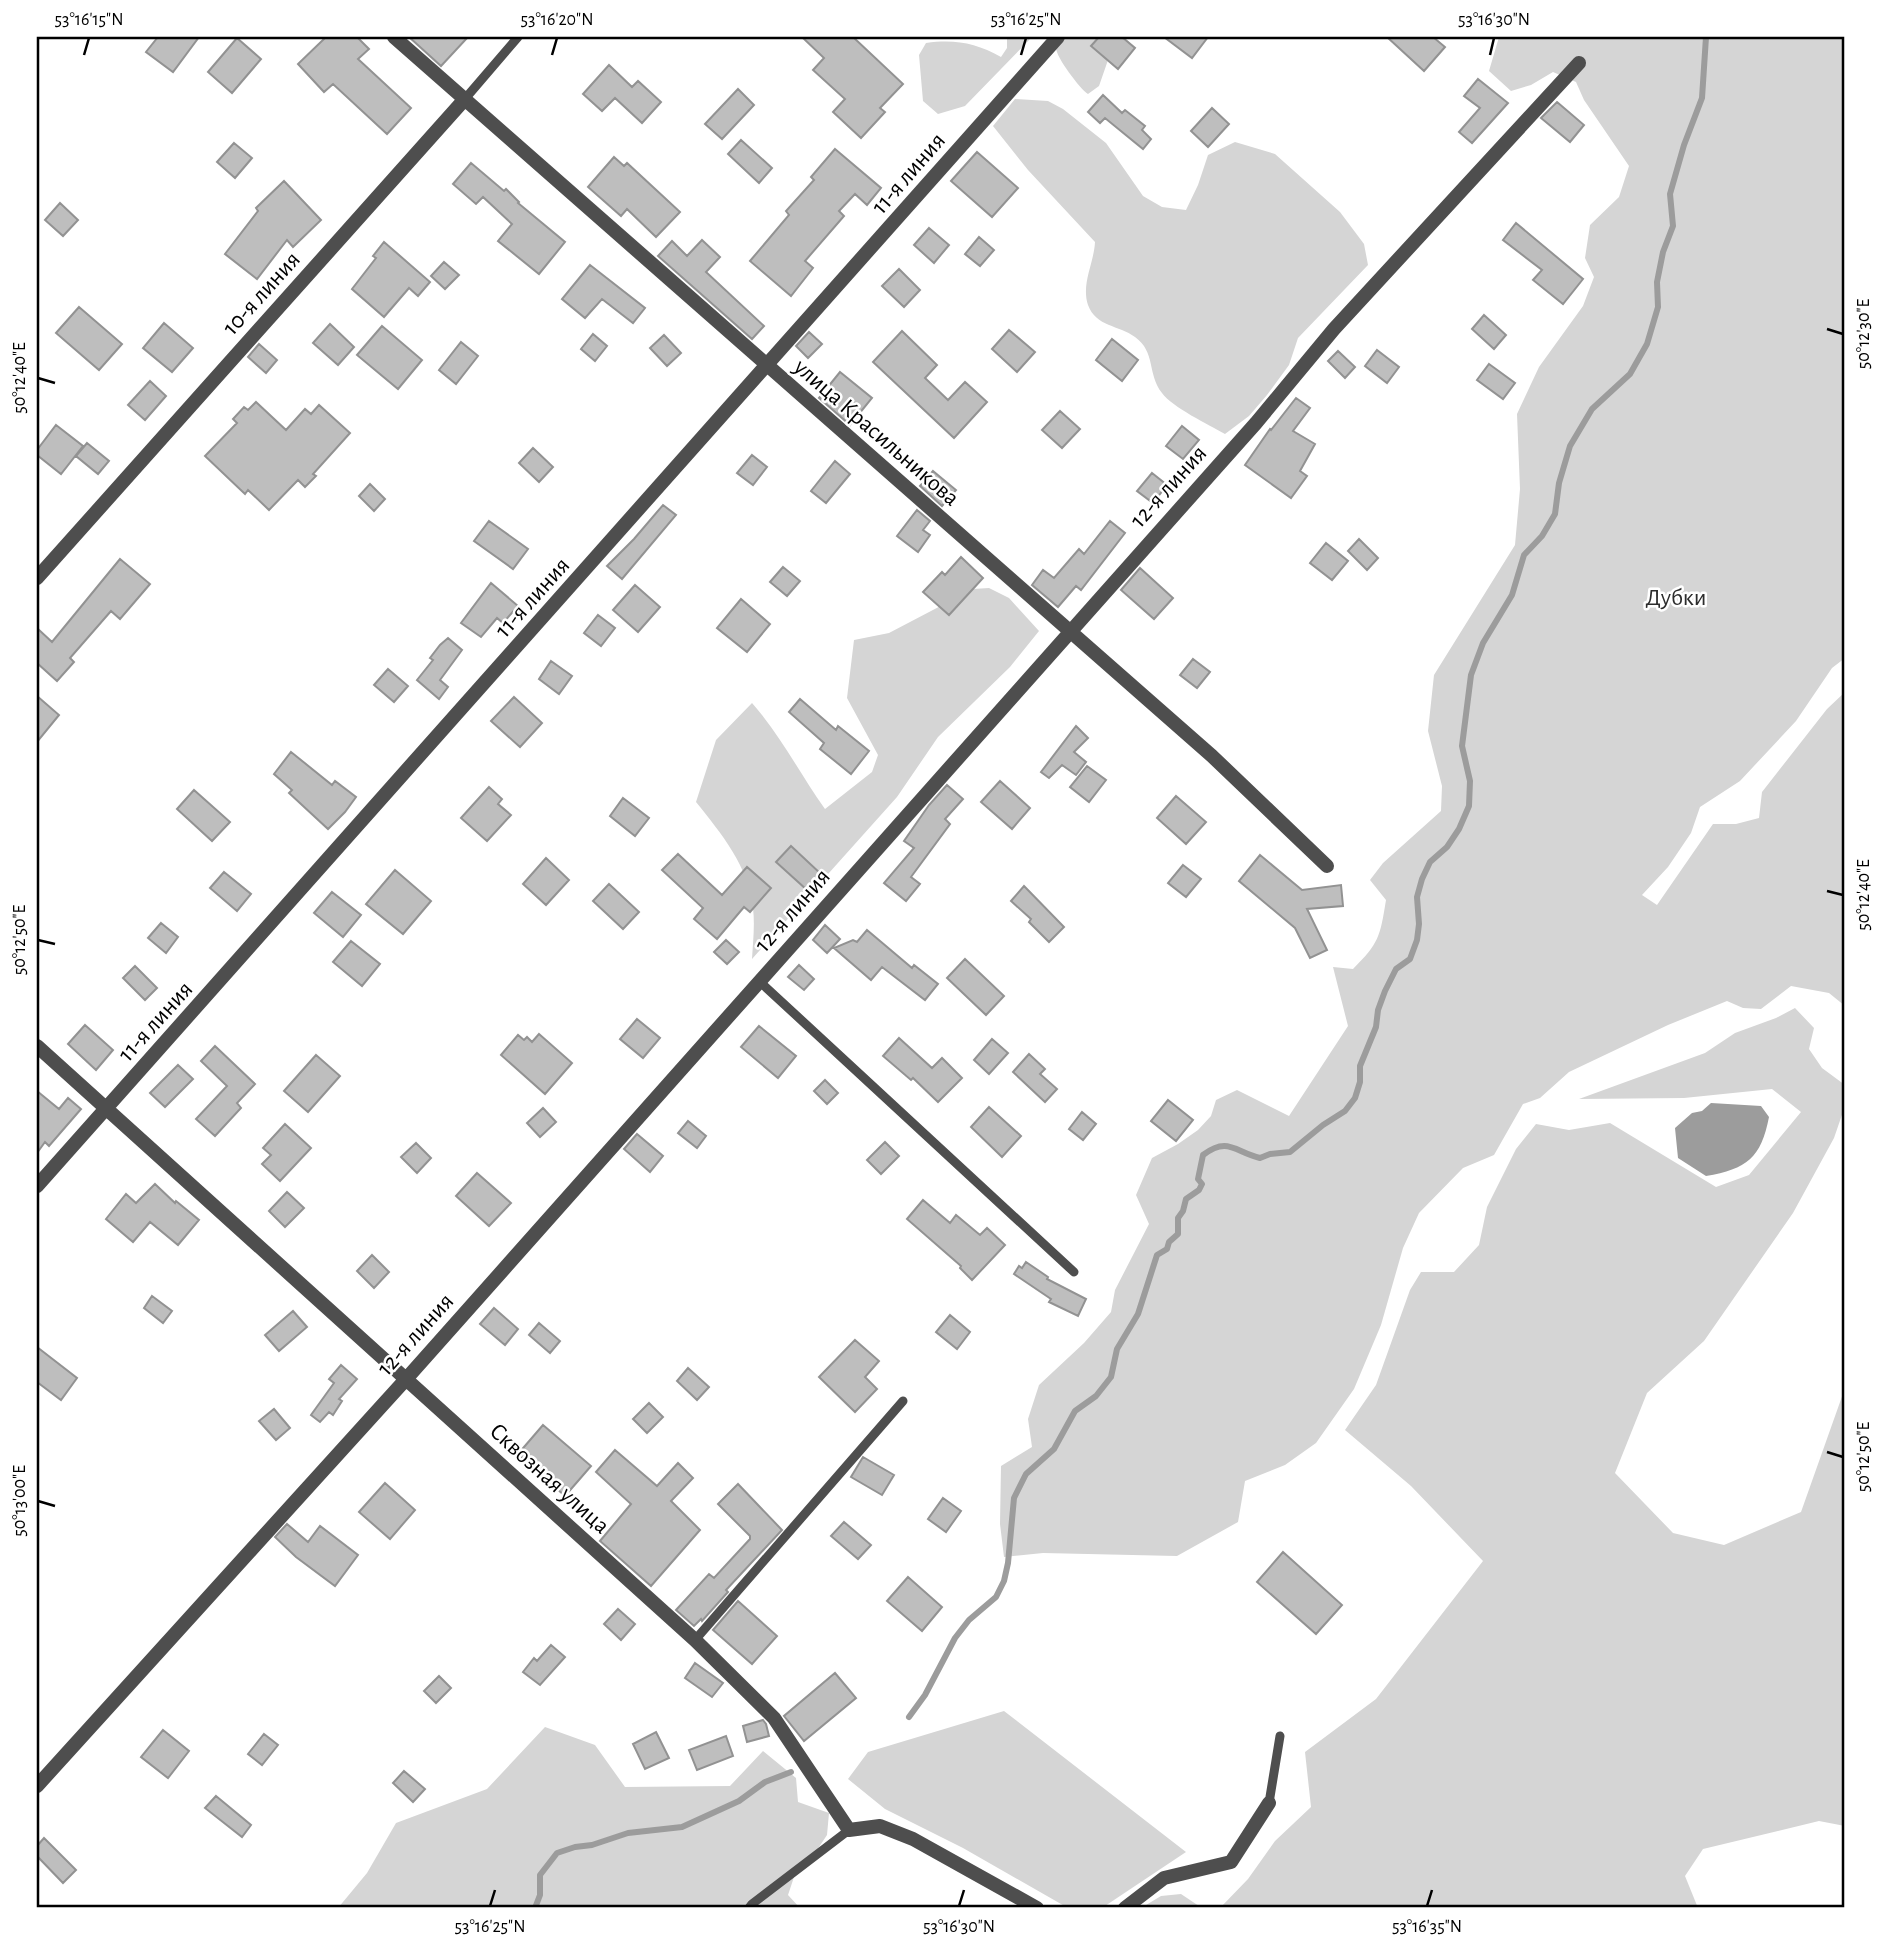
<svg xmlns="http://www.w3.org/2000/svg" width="1882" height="1945" viewBox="0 0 1882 1945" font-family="'Alegreya Sans',sans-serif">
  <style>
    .green { fill: #d5d5d5 }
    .water { fill: #9c9c9c }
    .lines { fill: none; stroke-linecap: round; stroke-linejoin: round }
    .stream { stroke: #9c9c9c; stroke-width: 6 }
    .building { fill: #bebebe; stroke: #929292; stroke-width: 2 }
    .lane { stroke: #4e4e4e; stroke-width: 9 }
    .street { stroke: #4e4e4e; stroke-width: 14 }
    .ticks { fill: none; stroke: #000; stroke-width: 2.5 }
    .labels { text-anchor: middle; stroke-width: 5; stroke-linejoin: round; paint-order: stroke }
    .street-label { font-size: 24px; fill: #000; stroke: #fff }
    .park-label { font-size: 24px; fill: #2c2c2c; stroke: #fff }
    .neatline { fill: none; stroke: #000; stroke-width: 2.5 }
    .ticks-label { font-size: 18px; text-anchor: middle; fill: #000 }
  </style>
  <rect width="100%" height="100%" fill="#fff"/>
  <path class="green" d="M1007,37H1032L965,106L938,114L923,101L919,55L926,43C955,39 976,43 1001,57L1007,48Z
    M1060,37H1116L1099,86L1088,94C1080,89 1056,57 1056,48C1056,47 1059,37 1060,37Z
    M1499,37H1845V658L1832,668L1796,721L1740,781L1700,807L1691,833L1668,867L1642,895L1657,905L1713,824H1736L1759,818L1762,792L1827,709L1845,692V1006L1829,993L1791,986L1761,1009L1743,1008L1727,1001L1668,1025L1569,1072L1540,1098L1523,1104L1494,1155L1463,1168L1419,1213L1403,1248L1381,1325L1354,1389L1316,1443L1285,1465L1245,1481L1238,1522L1177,1556L1043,1553L1004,1557L1000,1524L1001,1466L1032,1447L1028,1419L1039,1385L1084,1343L1111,1312L1115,1290L1149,1224L1136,1195L1152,1158L1178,1144L1198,1130L1211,1116L1216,1100L1237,1090L1289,1116L1348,1026L1333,967L1353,969C1379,943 1380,937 1386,900L1370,880L1383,863L1441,811L1442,786L1428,731L1434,675L1515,545L1520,489L1517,414L1539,367L1583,306L1594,277L1585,258L1590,225L1619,197L1629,166L1584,100L1576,82L1553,72L1531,85L1511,91L1489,71Z
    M1015,99L1048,101L1063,109L1106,143L1143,196L1162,207L1186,210L1198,185L1208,155L1235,142L1275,154L1340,212L1364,244L1368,265L1298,338L1289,365L1267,395L1249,416L1225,434C1209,425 1172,407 1162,393C1147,374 1156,352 1135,337C1119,325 1096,327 1088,305C1081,284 1094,263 1095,242L1028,170L993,126Z
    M989,588L1009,598L1039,631L1010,667L938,737L897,797L752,959C753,942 755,925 753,908C749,867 721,833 696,802L716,740L752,703C781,736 800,774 825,809L872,772L878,755L847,698L854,640L889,633L973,589Z
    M1795,1008L1814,1028L1809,1049L1822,1068L1845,1085V1106L1834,1138L1793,1213L1704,1341L1647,1393L1615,1473L1673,1533L1724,1545L1801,1512L1845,1388V1826L1819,1821L1703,1849L1685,1876L1698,1908H1220L1248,1879L1275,1841L1311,1807L1305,1752L1376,1699L1483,1561L1411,1486L1345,1430L1376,1385L1410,1290L1421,1272H1454L1479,1245L1487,1207L1516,1149L1536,1124L1569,1130L1610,1123L1716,1187L1749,1175L1801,1112L1772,1089L1684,1098L1579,1099L1705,1053L1735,1033L1776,1018Z
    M1004,1711L1186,1852L1102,1908H1068L963,1848L885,1809L848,1779L868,1752Z
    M545,1727L595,1745L625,1787L730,1786L763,1751L796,1778L798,1802L829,1813L827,1835L817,1850L798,1865L788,1895L800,1908H338L367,1873L396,1823L487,1789Z
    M1181,1894L1202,1908H1141L1161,1896Z"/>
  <path class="water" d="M1711,1103L1761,1106L1769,1117C1761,1158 1747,1169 1706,1176L1678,1158L1675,1128L1692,1113L1702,1111Z"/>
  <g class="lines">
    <path class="stream" d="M909,1717L925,1695L955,1638L969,1620L996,1597L1004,1581L1008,1563L1014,1498L1026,1474L1054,1449L1075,1411L1096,1396L1111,1377L1117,1349L1138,1314L1157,1255L1167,1249L1169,1242L1178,1234V1218L1183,1211L1186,1199L1199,1190L1202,1184L1198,1179L1203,1155C1228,1136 1235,1152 1260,1158L1270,1154L1290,1152L1323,1125L1345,1111L1355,1098L1360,1082V1066L1376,1027L1378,1010L1385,991L1396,969L1410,959L1417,940L1419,924L1417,897L1422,879L1430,862L1447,847L1459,829L1469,806L1470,781L1462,746L1471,675L1483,643L1512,595L1524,555L1542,536L1555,514L1559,483L1570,446L1592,409L1630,374L1647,344L1658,307L1657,282L1663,252L1673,226L1670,194L1684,145L1702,98L1706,37
      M535,1908L540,1895V1875L557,1853L575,1847L592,1845L628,1833L682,1827L739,1801L765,1782L791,1772"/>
  </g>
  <path class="building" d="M158,37H199L173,72L146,52Z
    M326,37H357L369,49L358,59L411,108L387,134L333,84L324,92L298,64Z
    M409,37H468L441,66Z
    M802,37H853L903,84L880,108L885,112L861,138L833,112L845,99L813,70L824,58Z
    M1099,37H1122L1135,48L1118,69L1091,46Z
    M1164,37H1208L1192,58Z
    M1387,37H1433L1445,47L1424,71Z
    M237,38L261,59L232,93L208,72Z
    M609,65L632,87L638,81L661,102L642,123L615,98L602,111L583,94Z
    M1478,79L1508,103L1472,143L1459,132L1480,108L1464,96Z
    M738,89L754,105L722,139L705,124Z
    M1103,95L1122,113L1125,110L1145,126L1142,130L1151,139L1143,149L1105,118L1100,123L1088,112Z
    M1557,102L1584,125L1570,142L1541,118Z
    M1212,108L1229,124L1208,147L1191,131Z
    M741,140L772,168L759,183L728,154Z
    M234,143L252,158L235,178L217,162Z
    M835,149L881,188L867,205L855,194L839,211L844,216L805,261L813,268L791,296L750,261L789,215L786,211L814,180L811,177Z
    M977,152L1018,188L992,217L951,181Z
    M614,157L624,166L627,163L680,212L656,237L627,209L621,216L588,187Z
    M471,163L504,191L506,189L519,202L518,203L565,242L539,274L498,241L512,224L483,197L476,204L453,184Z
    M284,181L321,220L293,247L287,240L257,279L225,254L258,211L256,208Z
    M60,203L78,220L63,236L45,220Z
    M1516,223L1583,279L1563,304L1533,280L1542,270L1503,240Z
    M929,228L949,245L934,263L914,245Z
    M979,237L994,250L980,266L965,254Z
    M702,240L720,257L706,272L764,326L752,339L658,256L672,241L687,256Z
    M384,242L430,282L418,296L409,288L384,317L352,289L376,258L373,256Z
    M444,262L459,275L445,289L431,276Z
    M590,265L645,308L633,323L602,299L585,318L562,299Z
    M899,269L920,290L904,307L882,286Z
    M79,307L122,344L99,370L56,333Z
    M1484,315L1506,335L1494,349L1472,329Z
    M164,323L193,348L172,372L143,348Z
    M330,324L354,347L338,365L313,343Z
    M382,326L422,360L398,389L357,355Z
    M1009,330L1035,352L1017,372L992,349Z
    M902,331L937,365L925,378L948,400L965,382L987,402L954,438L873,362Z
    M809,332L822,344L808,358L796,346Z
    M593,334L607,346L595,361L581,349Z
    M664,335L681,353L667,366L650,348Z
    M1112,339L1138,360L1122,381L1096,360Z
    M461,342L478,356L456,384L439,370Z
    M259,344L277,360L266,373L248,357Z
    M1377,350L1399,367L1387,383L1365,366Z
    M1338,351L1355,367L1345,378L1328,361Z
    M1489,364L1515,383L1503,399L1477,380Z
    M840,372L872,398L850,425L819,398Z
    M150,381L166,396L145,420L128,405Z
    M1296,398L1310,408L1293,431L1315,444L1300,471L1307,476L1291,498L1245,465L1270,429L1271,430Z
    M256,402L286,430L305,409L311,414L319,405L350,433L313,474L316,476L305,487L298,480L269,510L248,490L245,494L205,456L237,423L233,419L244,407L248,410Z
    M1060,411L1080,429L1062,448L1042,430Z
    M56,425L83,446L61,474L37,455V450Z
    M1182,426L1199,440L1183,459L1166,446Z
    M87,443L109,461L98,474L76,456Z
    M533,448L553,467L539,482L519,463Z
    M752,455L767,467L753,485L737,473Z
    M835,461L850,474L826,503L811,491Z
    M933,471L956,490L942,506L920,486Z
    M1152,473L1167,485L1153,503L1137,491Z
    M370,484L385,499L374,511L359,496Z
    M663,505L676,515L622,579L607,566L634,539Z
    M917,510L930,521L923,530L930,535L918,552L897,536Z
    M489,521L528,549L513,569L474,541Z
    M1110,521L1125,533L1081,590L1076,586L1058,607L1032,585L1043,570L1054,578L1079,549L1084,554Z
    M1359,539L1378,558L1367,570L1348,551Z
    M1326,543L1348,561L1332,580L1310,563Z
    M961,557L983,578L949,615L923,592L942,572L945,575Z
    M120,559L150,584L120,619L111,611L70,658L74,662L57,681L37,663V628L52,642Z
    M783,567L800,581L787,596L770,582Z
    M1140,568L1173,598L1154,619L1121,590Z
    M491,583L518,606L503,623L497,618L481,637L461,623Z
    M635,585L660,607L638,632L613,610Z
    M741,599L770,624L747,652L717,628Z
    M598,615L615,628L601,646L584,633Z
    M448,638L462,650L440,680L448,687L439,699L417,680L433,660L430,658L440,645Z
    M1193,659L1210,672L1197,688L1180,675Z
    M551,661L572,676L559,694L539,679Z
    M388,669L408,686L394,702L374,685Z
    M37,696L59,715L37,742Z
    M514,697L542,723L520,747L491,721Z
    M800,699L836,730L838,726L869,751L851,774L820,749L824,743L789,712Z
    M1076,726L1088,738L1074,752L1086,762L1076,775L1062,765L1049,778L1041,772Z
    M291,752L332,785L335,781L356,797L345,812L328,829L289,793L292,790L274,774Z
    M1087,766L1106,780L1089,802L1070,787Z
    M1000,781L1030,808L1012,829L981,802Z
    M947,785L963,799L945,819L950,824L911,877L920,884L906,901L884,883L914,848L904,841L929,805Z
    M489,787L502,799L498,804L511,815L487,841L461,818Z
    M194,790L230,822L212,841L177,809Z
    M1176,796L1206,822L1186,844L1157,818Z
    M623,798L649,818L635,836L610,816Z
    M791,846L821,874L807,890L776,862Z
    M678,854L722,895L747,867L771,888L750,912L744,907L717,939L694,919L703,908L662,870Z
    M1260,855L1302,890L1341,885L1343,906L1307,909L1327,950L1310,958L1295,928L1239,881Z
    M546,858L569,880L546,905L523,884Z
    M1183,865L1201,879L1186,897L1168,883Z
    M395,870L431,901L403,934L366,904Z
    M224,872L251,894L237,911L210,888Z
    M609,884L639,912L623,929L593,901Z
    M1024,886L1064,927L1049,942L1029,922L1031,919L1011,901Z
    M332,892L361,915L343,937L314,913Z
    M161,923L178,937L166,953L148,938Z
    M825,925L840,939L827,953L813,940Z
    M867,930L912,968L914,965L938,984L925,1000L882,967L871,980L834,948L853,940L857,942Z
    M726,940L739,952L727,964L714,952Z
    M351,941L380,964L362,986L333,962Z
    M965,959L1004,996L986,1015L947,978Z
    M799,965L814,979L804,990L788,977Z
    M135,966L157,988L145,1000L123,978Z
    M637,1019L660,1038L643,1058L620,1039Z
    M85,1025L113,1050L96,1070L68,1044Z
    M759,1026L796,1056L778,1078L741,1047Z
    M539,1034L572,1063L545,1094L501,1055L518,1035L524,1040L527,1037L532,1042Z
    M899,1038L932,1068L942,1058L962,1078L938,1102L913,1078L911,1080L883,1056Z
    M992,1039L1008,1053L989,1074L974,1060Z
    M215,1046L255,1084L237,1103L241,1108L215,1136L196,1119L227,1086L201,1061Z
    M1029,1054L1045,1069L1040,1074L1057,1089L1045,1102L1013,1072Z
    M316,1055L340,1076L308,1112L284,1091Z
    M178,1065L193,1079L165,1107L150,1093Z
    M825,1080L838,1093L827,1104L814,1091Z
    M37,1091L59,1109L68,1098L81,1109L49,1146L45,1142L37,1153Z
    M1168,1100L1193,1120L1176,1141L1151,1121Z
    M989,1107L1021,1136L1002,1157L971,1127Z
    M543,1108L556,1122L540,1137L527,1123Z
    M1082,1112L1096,1124L1083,1140L1069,1129Z
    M688,1121L706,1136L697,1148L678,1133Z
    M285,1124L311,1148L280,1181L262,1164L271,1155L263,1148Z
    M637,1134L663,1156L650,1172L624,1149Z
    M885,1142L899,1156L881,1174L867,1160Z
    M416,1143L431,1158L417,1173L401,1157Z
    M477,1173L511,1203L489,1226L456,1196Z
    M155,1184L175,1203L176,1201L199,1220L178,1245L150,1222L133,1242L106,1219L126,1194L136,1203Z
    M287,1192L304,1208L285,1227L269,1211Z
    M923,1200L950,1223L956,1215L980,1235L987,1228L1005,1245L972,1280L960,1268L961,1266L907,1219Z
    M372,1255L389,1272L374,1288L357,1271Z
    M1026,1262L1048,1277L1047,1279L1086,1299L1078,1316L1049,1302L1051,1299L1014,1274L1019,1266L1022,1268Z
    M152,1296L172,1311L163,1323L144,1308Z
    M494,1308L518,1329L505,1345L480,1324Z
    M293,1311L307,1327L279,1351L265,1335Z
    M950,1315L970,1332L957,1349L936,1332Z
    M539,1323L560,1341L550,1353L529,1335Z
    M855,1340L879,1361L865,1377L877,1389L855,1412L819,1377Z
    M37,1347L77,1378L61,1400L37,1382Z
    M341,1365L357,1379L339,1399L342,1401L333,1415L329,1412L320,1422L311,1415L334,1383L329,1379Z
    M688,1368L709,1387L697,1400L677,1381Z
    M649,1403L663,1417L647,1433L633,1419Z
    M274,1409L290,1428L276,1440L259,1421Z
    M543,1425L591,1466L565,1496L518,1454Z
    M615,1450L657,1486L678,1463L693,1478L671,1501L700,1530L651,1586L600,1541L631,1504L596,1472Z
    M863,1457L894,1475L882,1495L851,1477Z
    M385,1483L415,1510L390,1539L359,1512Z
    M738,1484L782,1530L726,1590L728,1592L702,1621L701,1619L694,1626L676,1610L709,1574L714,1578L750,1539V1536L718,1504Z
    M943,1498L961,1511L946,1532L928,1519Z
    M844,1522L871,1545L858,1559L831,1536Z
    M287,1524L308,1542L320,1526L358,1555L335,1586L296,1557L275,1537Z
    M1283,1552L1342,1605L1316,1634L1257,1582Z
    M908,1577L942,1607L922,1631L887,1601Z
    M738,1601L777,1636L752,1664L713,1630Z
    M618,1609L635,1624L621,1640L604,1624Z
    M551,1645L565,1657L540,1685L523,1672L534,1658L537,1661Z
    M695,1663L723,1683L712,1697L685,1678Z
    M835,1673L856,1698L804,1741L784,1716Z
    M439,1676L451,1688L436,1703L424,1691Z
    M763,1720L766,1724L769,1736L747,1742L743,1726Z
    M163,1730L189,1751L168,1778L141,1757Z
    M656,1732L669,1758L645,1769L633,1744Z
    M264,1734L278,1745L262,1765L248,1754Z
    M726,1736L733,1756L697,1770L689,1750Z
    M404,1771L425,1789L413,1802L393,1783Z
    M216,1796L251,1825L242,1837L205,1808Z
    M44,1838L76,1870L63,1883L37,1856V1846Z"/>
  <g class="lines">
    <path class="lane" d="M464,100L518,37
      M759,981L1074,1272
      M695,1640L903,1401
      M1269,1803L1280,1736
      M749,1908L752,1904L849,1830"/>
    <path class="street" d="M394,37L1212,756L1327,866
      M37,578L464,100
      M37,1046L695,1640L774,1718L849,1830L880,1826L913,1839L1037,1908
      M37,1186L1058,37
      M37,1786L407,1378L1256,423L1334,329L1579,63
      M1125,1908L1164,1878L1231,1862L1269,1803"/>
  </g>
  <path class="ticks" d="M84,55L89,38M552,55L557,38M1021,55L1026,38M1490,55L1494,38M1827,329L1843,334M38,378L55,383M1827,891L1843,895M38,940L55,944M1827,1452L1843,1457M38,1501L55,1506M490,1906L495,1890M959,1906L964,1890M1427,1906L1432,1890"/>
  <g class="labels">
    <g class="street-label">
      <text transform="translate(908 173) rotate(-49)" y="8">11-я линия</text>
      <text transform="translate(261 293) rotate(-48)" y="8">10-я линия</text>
      <text transform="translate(877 432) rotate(41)" y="8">улица Красильникова</text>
      <text transform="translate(1168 486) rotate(-48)" y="8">12-я линия</text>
      <text transform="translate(532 597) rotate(-48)" y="8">11-я линия</text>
      <text transform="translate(792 910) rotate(-49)" y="8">12-я линия</text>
      <text transform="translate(155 1021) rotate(-48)" y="8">11-я линия</text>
      <text transform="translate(415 1334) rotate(-48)" y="8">12-я линия</text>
      <text transform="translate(550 1478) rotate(42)" y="8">Сквозная улица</text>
    </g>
    <g class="park-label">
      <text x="1676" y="605">Дубки</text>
    </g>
  </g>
  <rect width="1882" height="1945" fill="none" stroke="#ffffff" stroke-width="77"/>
  <rect x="38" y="38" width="1805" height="1868" class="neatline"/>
  <g class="ticks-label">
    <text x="89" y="25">53°16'15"N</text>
    <text x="557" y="25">53°16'20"N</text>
    <text x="1026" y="25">53°16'25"N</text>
    <text x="1494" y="25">53°16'30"N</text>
    <text transform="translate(1863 334) rotate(-90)" y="6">50°12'30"E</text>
    <text transform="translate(19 378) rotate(-90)" y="6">50°12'40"E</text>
    <text transform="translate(1863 895) rotate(-90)" y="6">50°12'40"E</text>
    <text transform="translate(19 940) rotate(-90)" y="6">50°12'50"E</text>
    <text transform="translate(1863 1457) rotate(-90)" y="6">50°12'50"E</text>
    <text transform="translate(19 1501) rotate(-90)" y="6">50°13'00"E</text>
    <text x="490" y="1932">53°16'25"N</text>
    <text x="959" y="1932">53°16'30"N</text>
    <text x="1427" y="1932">53°16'35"N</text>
  </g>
</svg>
